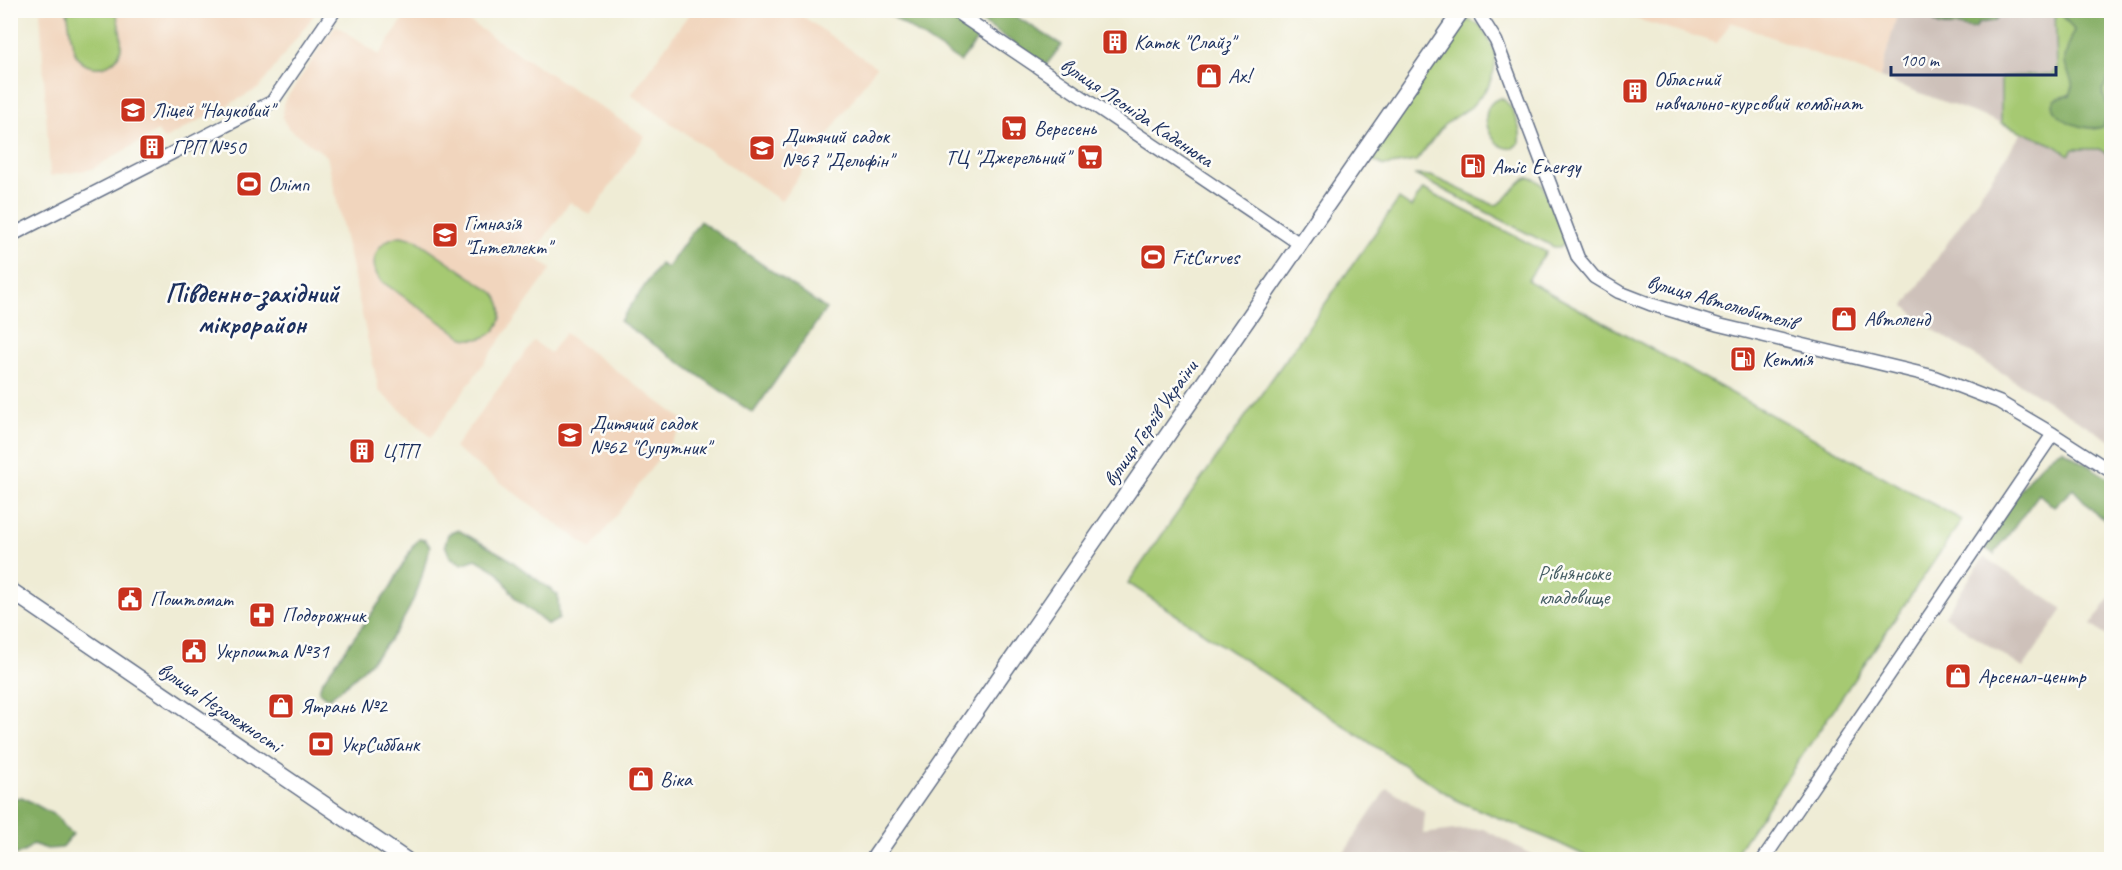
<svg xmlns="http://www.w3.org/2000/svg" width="2122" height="870" viewBox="0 0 2122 870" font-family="Caveat,sans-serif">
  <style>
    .built { fill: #f1d5bd }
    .industrial { fill: #cec1ba }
    .green { fill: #a6c972; stroke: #607c68; stroke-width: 1.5 }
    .forest { fill: #84ad64; stroke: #506e61; stroke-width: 1.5 }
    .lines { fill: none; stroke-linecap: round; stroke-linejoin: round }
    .minor-casing { stroke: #657188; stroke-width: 15 }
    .major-casing { stroke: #657188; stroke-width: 18 }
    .minor { stroke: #fff; stroke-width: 12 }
    .major { stroke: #fff; stroke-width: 15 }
    .labels { text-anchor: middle; stroke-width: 5; stroke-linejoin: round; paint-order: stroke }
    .poi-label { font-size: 21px; fill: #1b2f5e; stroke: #fdfcf7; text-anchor: start }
    .street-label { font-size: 21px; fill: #1b2f5e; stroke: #fdfcf7 }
    .park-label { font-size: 21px; fill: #455d64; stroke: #fdfcf7 }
    .district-label { font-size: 27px; font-weight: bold; fill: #1b2f5e; stroke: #fdfcf7 }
  </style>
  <rect width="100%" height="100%" fill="#fdfcf7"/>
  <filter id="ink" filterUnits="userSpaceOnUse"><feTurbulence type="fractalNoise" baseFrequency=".0167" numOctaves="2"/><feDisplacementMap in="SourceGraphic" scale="12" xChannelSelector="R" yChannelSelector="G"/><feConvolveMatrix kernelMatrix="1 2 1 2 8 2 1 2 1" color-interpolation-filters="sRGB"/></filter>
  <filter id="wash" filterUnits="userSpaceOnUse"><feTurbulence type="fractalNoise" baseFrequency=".008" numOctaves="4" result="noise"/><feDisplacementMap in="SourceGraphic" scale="24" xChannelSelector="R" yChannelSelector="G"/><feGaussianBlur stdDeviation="1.35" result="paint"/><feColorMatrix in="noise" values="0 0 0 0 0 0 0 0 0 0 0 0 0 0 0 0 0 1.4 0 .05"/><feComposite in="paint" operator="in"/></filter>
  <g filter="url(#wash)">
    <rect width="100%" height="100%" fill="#efecd5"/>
    <path class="built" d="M40,11H317L259,88L163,140L158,131L92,169L50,176Z
      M409,11H453L645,136L590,215L570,202L532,255L551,269L431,437L379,391L327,156L288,128L282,117L284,102L336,25L379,55Z
      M691,11H795L876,67L781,201L631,95Z
      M1609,11H1898L1880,78L1731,22L1717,43Z
      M565,333L686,422L591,549L454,448L534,341L550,353Z"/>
    <path class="industrial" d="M1898,11H2055L2057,69L2052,74L2001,77V123L1880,78Z
      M2023,131L2054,145L2068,155L2072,149H2099L2111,156V441L1926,325L1905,306Z
      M1984,557L2063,609L2023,668L1944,616Z
      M2110,598L2112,599L2111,639L2091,625Z
      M1387,788L1425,812L1423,834L1454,830L1483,829L1540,859H1340Z"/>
    <path class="green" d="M67,11H116C118,22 123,37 121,48C117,69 89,74 77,57C70,45 70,24 67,11Z
      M2055,11H2063V16L2074,30L2065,59L2073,81V89L2058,116L2094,129L2102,127L2109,110L2102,91L2111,73V156L2099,149H2073L2069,155L2054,145L2001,123V77L2052,74L2057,69Z
      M1469,20L1482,26L1495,52L1496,59L1494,71L1488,87L1471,107L1444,125L1416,161L1384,166L1372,160V153L1461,24Z
      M1501,98C1513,104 1522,129 1520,142L1513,148C1489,152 1473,104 1501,98Z
      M1415,175L1431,176L1494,205C1512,204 1521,160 1543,186L1564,238V243L1560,247H1554Z
      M1423,189L1546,252L1528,280L1532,283L1962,520L1732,859H1592L1554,841L1458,801L1128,583L1399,199L1411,207Z
      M401,236L415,239L494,293C513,316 493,346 464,338L381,281C366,262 378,239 401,236Z"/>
    <path class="forest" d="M884,11H941L980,36L960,62Z
      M966,11H1007L1062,45L1046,65Z
      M1927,11H1998V17L1994,21L1979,23L1975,28C1965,30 1962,25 1955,26C1939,27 1936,26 1927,11Z
      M2063,11H2111V73L2102,91L2109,110L2103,127C2087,131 2055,122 2053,104L2056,99L2070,95C2078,80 2063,72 2065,58C2066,49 2072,39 2074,30L2063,16Z
      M700,221L826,309L753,413L620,321L660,264L667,268Z
      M2062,449L2111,480V521L2098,516L2073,489L2054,507L2039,494L1994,554L1985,548C2004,516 2028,467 2062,449Z
      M458,530L506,557L558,595L559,619L548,625L516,599L498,572L476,559L462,564L450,557L445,545L448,534Z
      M419,539L425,540L430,546C425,561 423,577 417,591C400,636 367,669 330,698L325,697L319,692L321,683L390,588L413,546Z
      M22,797L58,817L63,826L73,834L62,848L47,849L33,844L24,852L11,856V799Z"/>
  </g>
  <g filter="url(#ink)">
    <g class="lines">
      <defs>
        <path id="minor" d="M953,10L1300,244
          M1472,10L1479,14L1496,41L1578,258L1594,277L1619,292L1650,304L1719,325L1932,376L1999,402L2053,434L2112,472
          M10,236L272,102L335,10
          M1763,860L2053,434"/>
        <path id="major" d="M10,590L406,860
          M873,860L1462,10"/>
      </defs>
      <use href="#minor" class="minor-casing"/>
      <use href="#major" class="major-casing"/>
      <use href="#minor" class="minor"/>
      <use href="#major" class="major"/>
    </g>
  </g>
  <defs>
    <symbol id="building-square" viewBox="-11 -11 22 22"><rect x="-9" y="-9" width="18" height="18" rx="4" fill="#c8321e" stroke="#fdfcf7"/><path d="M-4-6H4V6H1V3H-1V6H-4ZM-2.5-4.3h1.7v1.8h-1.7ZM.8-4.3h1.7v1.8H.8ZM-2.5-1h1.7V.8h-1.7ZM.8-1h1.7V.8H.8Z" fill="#fff"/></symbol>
    <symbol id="shop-square" viewBox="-11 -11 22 22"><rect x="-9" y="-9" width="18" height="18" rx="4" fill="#c8321e" stroke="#fdfcf7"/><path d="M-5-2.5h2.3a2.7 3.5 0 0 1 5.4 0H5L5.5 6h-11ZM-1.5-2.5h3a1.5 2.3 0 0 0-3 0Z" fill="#fff"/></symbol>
    <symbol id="school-square" viewBox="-11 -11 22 22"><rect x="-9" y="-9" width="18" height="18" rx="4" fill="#c8321e" stroke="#fdfcf7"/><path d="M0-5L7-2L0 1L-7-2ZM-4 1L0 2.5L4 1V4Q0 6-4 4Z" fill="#fff"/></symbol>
    <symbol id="supermarket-square" viewBox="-11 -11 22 22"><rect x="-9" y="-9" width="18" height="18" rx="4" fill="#c8321e" stroke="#fdfcf7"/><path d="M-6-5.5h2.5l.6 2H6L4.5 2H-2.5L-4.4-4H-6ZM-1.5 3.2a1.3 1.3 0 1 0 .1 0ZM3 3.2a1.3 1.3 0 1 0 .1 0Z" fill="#fff"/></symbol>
    <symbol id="fuel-square" viewBox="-11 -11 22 22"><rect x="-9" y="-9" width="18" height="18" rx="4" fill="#c8321e" stroke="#fdfcf7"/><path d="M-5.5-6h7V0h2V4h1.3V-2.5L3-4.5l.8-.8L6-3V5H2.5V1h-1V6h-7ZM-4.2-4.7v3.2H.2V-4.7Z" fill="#fff"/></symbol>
    <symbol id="stadium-square" viewBox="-11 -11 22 22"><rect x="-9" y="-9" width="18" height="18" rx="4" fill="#c8321e" stroke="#fdfcf7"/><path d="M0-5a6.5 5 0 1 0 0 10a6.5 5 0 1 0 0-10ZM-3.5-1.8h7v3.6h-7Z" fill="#fff"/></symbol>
    <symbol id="civic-square" viewBox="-11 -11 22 22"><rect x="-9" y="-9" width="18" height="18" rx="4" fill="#c8321e" stroke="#fdfcf7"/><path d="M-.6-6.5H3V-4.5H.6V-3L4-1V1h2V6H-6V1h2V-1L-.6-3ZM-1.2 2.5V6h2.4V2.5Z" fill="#fff"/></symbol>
    <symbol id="pharmacy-square" viewBox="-11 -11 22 22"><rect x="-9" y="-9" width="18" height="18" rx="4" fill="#c8321e" stroke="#fdfcf7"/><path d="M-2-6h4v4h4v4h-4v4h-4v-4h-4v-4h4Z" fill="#fff"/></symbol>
    <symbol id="bank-square" viewBox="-11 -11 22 22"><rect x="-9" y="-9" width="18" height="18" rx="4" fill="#c8321e" stroke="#fdfcf7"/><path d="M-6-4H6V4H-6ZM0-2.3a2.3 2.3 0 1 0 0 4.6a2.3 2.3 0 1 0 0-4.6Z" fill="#fff"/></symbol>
  </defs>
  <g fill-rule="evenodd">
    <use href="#building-square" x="1100" y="27" width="30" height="30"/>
    <use href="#shop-square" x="1194" y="61" width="30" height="30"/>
    <use href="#building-square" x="1620" y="76" width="30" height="30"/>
    <use href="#school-square" x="118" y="95" width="30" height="30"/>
    <use href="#supermarket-square" x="999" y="113" width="30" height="30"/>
    <use href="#building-square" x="137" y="132" width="30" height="30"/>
    <use href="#school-square" x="747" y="133" width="30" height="30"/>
    <use href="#supermarket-square" x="1075" y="142" width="30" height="30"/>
    <use href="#fuel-square" x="1458" y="151" width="30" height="30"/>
    <use href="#stadium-square" x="234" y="169" width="30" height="30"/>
    <use href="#school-square" x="430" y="220" width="30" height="30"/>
    <use href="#stadium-square" x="1138" y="242" width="30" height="30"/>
    <use href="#shop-square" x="1829" y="304" width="30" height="30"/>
    <use href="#fuel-square" x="1728" y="344" width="30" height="30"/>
    <use href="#school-square" x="555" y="420" width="30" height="30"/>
    <use href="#building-square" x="347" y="436" width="30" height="30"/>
    <use href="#civic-square" x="115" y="584" width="30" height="30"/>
    <use href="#pharmacy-square" x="247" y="600" width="30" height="30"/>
    <use href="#civic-square" x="179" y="636" width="30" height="30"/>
    <use href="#shop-square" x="1943" y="661" width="30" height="30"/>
    <use href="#shop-square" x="266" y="691" width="30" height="30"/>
    <use href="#bank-square" x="306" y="729" width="30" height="30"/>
    <use href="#shop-square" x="626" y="764" width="30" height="30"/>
  </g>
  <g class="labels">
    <g class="poi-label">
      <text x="1134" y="49">Каток "Слайз"</text>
      <text x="1228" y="83">Ах!</text>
      <text x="1654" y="86">Обласний<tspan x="1654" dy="24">навчально-курсовий комбінат</tspan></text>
      <text x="152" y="117">Ліцей "Науковий"</text>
      <text x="1034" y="135">Вересень</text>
      <text x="782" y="143">Дитячий садок<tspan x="782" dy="24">№67 "Дельфін"</tspan></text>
      <text x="172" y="154">ГРП №50</text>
      <text x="1070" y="164" text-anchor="end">ТЦ "Джерельний"</text>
      <text x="1492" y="173">Amic Energy</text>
      <text x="268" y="191">Олімп</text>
      <text x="464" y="230">Гімназія<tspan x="464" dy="24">"Інтеллект"</tspan></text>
      <text x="1172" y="264">FitCurves</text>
      <text x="1864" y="326">Автоленд</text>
      <text x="1762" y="366">Кетмія</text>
      <text x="590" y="430">Дитячий садок<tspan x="590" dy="24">№62 "Супутник"</tspan></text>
      <text x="382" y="458">ЦТП</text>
      <text x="150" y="606">Поштомат</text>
      <text x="282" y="622">Подорожник</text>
      <text x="214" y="658">Укрпошта №31</text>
      <text x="1978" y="683">Арсенал-центр</text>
      <text x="300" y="713">Ятрань №2</text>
      <text x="340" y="751">УкрСиббанк</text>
      <text x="660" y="786">Віка</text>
    </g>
    <g class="street-label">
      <text transform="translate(1137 112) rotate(34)" y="7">вулиця Леоніда Каденюка</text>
      <text transform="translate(1722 302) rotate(16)" y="7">вулиця Автолюбителів</text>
      <text transform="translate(1150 423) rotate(-55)" y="7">вулиця Героїв України</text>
      <text transform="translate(220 707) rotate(34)" y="7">вулиця Незалежності</text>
    </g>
    <g class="park-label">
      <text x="1574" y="580">Рівнянське<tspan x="1574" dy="24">кладовище</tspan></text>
    </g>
    <g class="district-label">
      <text x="252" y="302">Південно-західний<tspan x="252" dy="31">мікрорайон</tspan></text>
    </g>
  </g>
  <rect width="2122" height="870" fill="none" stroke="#fdfcf7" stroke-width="36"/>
  <path d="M1891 66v9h165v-9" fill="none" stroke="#1b2f5e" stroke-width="3"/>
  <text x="1900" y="66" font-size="18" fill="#1b2f5e" stroke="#fdfcf7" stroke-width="4.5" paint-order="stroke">100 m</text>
</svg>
